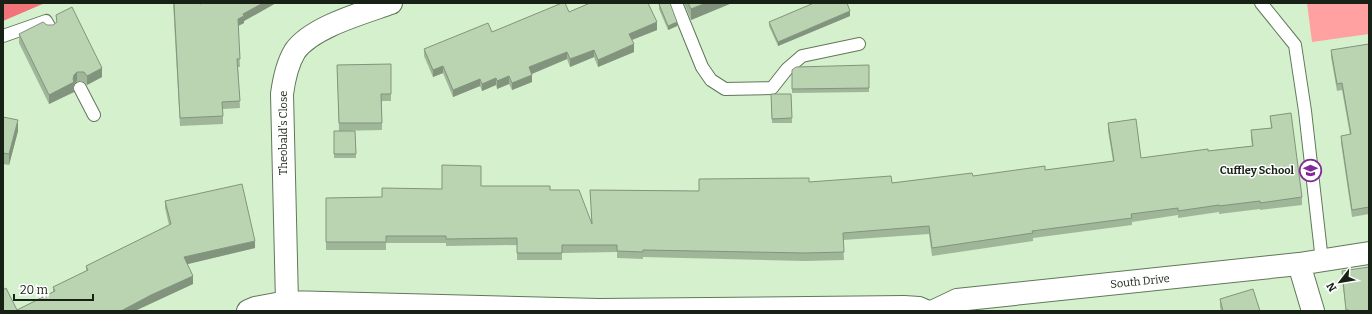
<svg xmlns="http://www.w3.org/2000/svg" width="1372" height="314" viewBox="0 0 1372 314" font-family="Bitter,serif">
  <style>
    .green { fill: #ffa0a1 }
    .forest { fill: #f27379 }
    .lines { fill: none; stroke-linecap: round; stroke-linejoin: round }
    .service-casing { stroke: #607859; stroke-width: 14 }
    .minor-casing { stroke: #607859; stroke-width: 24 }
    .service { stroke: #fff; stroke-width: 12 }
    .minor { stroke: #fff; stroke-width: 22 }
    .wall { fill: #a0b699 }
    .shaded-wall { fill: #82947d }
    .building { fill: #bad4b2; stroke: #82947d }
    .labels { text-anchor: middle; stroke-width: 3; stroke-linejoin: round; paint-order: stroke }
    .street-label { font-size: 11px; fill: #182115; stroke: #fff }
    .poi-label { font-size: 11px; font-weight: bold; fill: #182115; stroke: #fff; text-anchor: end }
  </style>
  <rect width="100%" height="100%" fill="#d5f0cd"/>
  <path class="green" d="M1307,3H1369V34L1312,42Z"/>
  <path class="forest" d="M3,3H45L3,21Z"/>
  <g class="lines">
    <defs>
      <path id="service" d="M676,3L702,67L711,80L725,89L772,88L787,69L802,56L859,44
        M1261,3L1295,45L1305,111L1322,261
        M3,36L46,21L50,28
        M80,88L94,115"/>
      <path id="minor" d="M1299,264L1369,253
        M287,302L282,94C284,79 287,64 295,51C312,27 363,13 391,3
        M248,311L255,308L287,302L599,310L904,307L919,308L926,311
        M934,311L957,300L1299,264L1313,311"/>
    </defs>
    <use href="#service" class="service-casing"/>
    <use href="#minor" class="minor-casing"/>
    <use href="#service" class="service"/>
    <use href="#minor" class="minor"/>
  </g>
  <path class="wall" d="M173,3H276L244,21V23L238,26L240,67H238L240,108L223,109V124L180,126Z
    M684,3H732L691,20Z
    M659,4L677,26L668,30L659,9Z
    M569,12L657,30L632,40L634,52L598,67L594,57L570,67L567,59L532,74V82L512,90L509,84L497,89L496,85L482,91L480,86L453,97L443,73L433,77L424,56V49Z
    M850,16L778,46L769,26V22Z
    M19,34L102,77L87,85L84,82L77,81L74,84V92L49,104L19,43Z
    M1369,44V214L1352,217L1341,143V136L1350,135L1342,90L1337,91L1331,57V50Z
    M391,64V101H382V130L339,131L337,65Z
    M869,65V92L792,93V70Z
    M771,94H791L792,123H772Z
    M1270,116L1302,197V205L1260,210V209L1219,214V212L1178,218V215L1132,222V225L1033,238V241L932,256L929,234L843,240L844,260L805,261L643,257V259L617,258V252L562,253V260H517V245L446,246V243H386V250H326V198L382,197L442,189L481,186L550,190L592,222L590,190L699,191L809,182L892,183L1045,170L1113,161L1108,131V123L1141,158L1252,146L1251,138V130L1271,128Z
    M3,117L18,131L9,165L3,164Z
    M334,131H355L356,158H334Z
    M165,201L255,248L187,264L193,284L151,303L17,310L53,292V287L86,271V266L169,225L165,208Z
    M1342,271L1369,311H1346L1342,280Z
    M1220,299L1260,311H1221L1220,307Z"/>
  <path class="shaded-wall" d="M263,3H276L244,21V23L238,26V19L243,14Z
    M706,3H732L691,20V9Z
    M850,11V16L778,46V42Z
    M657,22V30L629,41V34Z
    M677,22V26L668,30V26Z
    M634,44V52L598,67V60Z
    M594,50V57L570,67V59Z
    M567,52V59L529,75V67Z
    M443,66V73L433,77V70Z
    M102,68V77L87,85V76Z
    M77,72V81L74,84V92L49,104V95Z
    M532,75V82L512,90V83Z
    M509,76V84L497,89V81Z
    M496,78V85L482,91V84Z
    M480,79V86L453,97V90Z
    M18,120V131L9,165V154Z
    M255,241V248L184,265V257Z
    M193,276V284L135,311H121L151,295Z"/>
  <path class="building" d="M174,3H197L201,4L200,3H263L243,14L244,16L238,19L240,59H237L240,101L222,102L223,116L180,118Z
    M562,3H565L569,12L590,3H648L657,22L629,34L634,44L598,60L594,50L570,59L567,52L529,67L532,75L512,83L509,76L497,81L496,78L482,84L480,79L453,90L443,66L433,70L424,49L488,23L492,32Z
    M663,3H670L677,22L668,26L659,4Z
    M688,3H706L691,9Z
    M814,3H847L850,11L778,42L769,22Z
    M72,7L102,68L87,76L84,72H77L74,75L73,79L74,82L49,95L19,34L43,22L47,25H53L57,22L56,15Z
    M1369,44V207L1352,210L1341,136L1351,134L1342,83L1337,84L1331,50Z
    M391,64V94H381L382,123H339L337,65Z
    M869,65V88L792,89V70L796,67Z
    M771,94H791L792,118L772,119Z
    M1291,113L1302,197L1260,203V201L1219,206V205L1178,211V208L1131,214L1132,218L1032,231L1033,233L932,248L929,226L843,233L844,252L805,253L643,250V252L617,251V245H562V253H517V238L446,239V236H386V242H326V198L382,197V188L442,189V165L481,166V186H550V190H579L592,224L590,190L699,191V179L809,178V182L891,176L892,183L972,173L973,176L1045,166V170L1114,161L1108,123L1136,119L1141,158L1208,149V151L1253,146L1251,130L1272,128L1270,116Z
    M3,117L18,120L9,154L3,153Z
    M334,131H355L356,154H334Z
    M242,184L255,241L184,257L193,276L151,295L121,311H3V290L6,288L17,310L55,291L53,287L88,270L86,266L171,224L165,201Z
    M1369,267V311H1349V310H1346L1342,271Z
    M1253,289L1260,311H1223L1220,299Z"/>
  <defs>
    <symbol id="school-ring" viewBox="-11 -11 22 22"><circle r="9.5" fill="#fff" stroke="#822a98" stroke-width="1.5"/><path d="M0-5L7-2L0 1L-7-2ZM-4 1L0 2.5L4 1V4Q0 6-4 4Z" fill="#822a98"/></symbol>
  </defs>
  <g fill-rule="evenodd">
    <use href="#school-ring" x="1298" y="158" width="25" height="25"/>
  </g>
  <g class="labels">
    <g class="street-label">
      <text transform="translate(283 133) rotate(-90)" y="4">Theobald's Close</text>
      <text transform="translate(1140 281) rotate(-6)" y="4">South Drive</text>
    </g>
    <g class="poi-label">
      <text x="1294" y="174">Cuffley School</text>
    </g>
  </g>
  <rect width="1372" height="314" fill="none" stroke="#182115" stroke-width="8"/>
  <g transform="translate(1340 282) rotate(239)" stroke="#ffffff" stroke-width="3" paint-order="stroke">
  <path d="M0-3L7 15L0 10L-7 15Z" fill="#182115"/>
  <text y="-6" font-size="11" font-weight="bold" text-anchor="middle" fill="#182115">N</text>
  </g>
  <path d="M14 294v6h79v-6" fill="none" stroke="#182115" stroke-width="2"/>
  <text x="20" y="294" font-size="12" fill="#182115" stroke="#ffffff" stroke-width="3" paint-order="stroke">20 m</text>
</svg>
